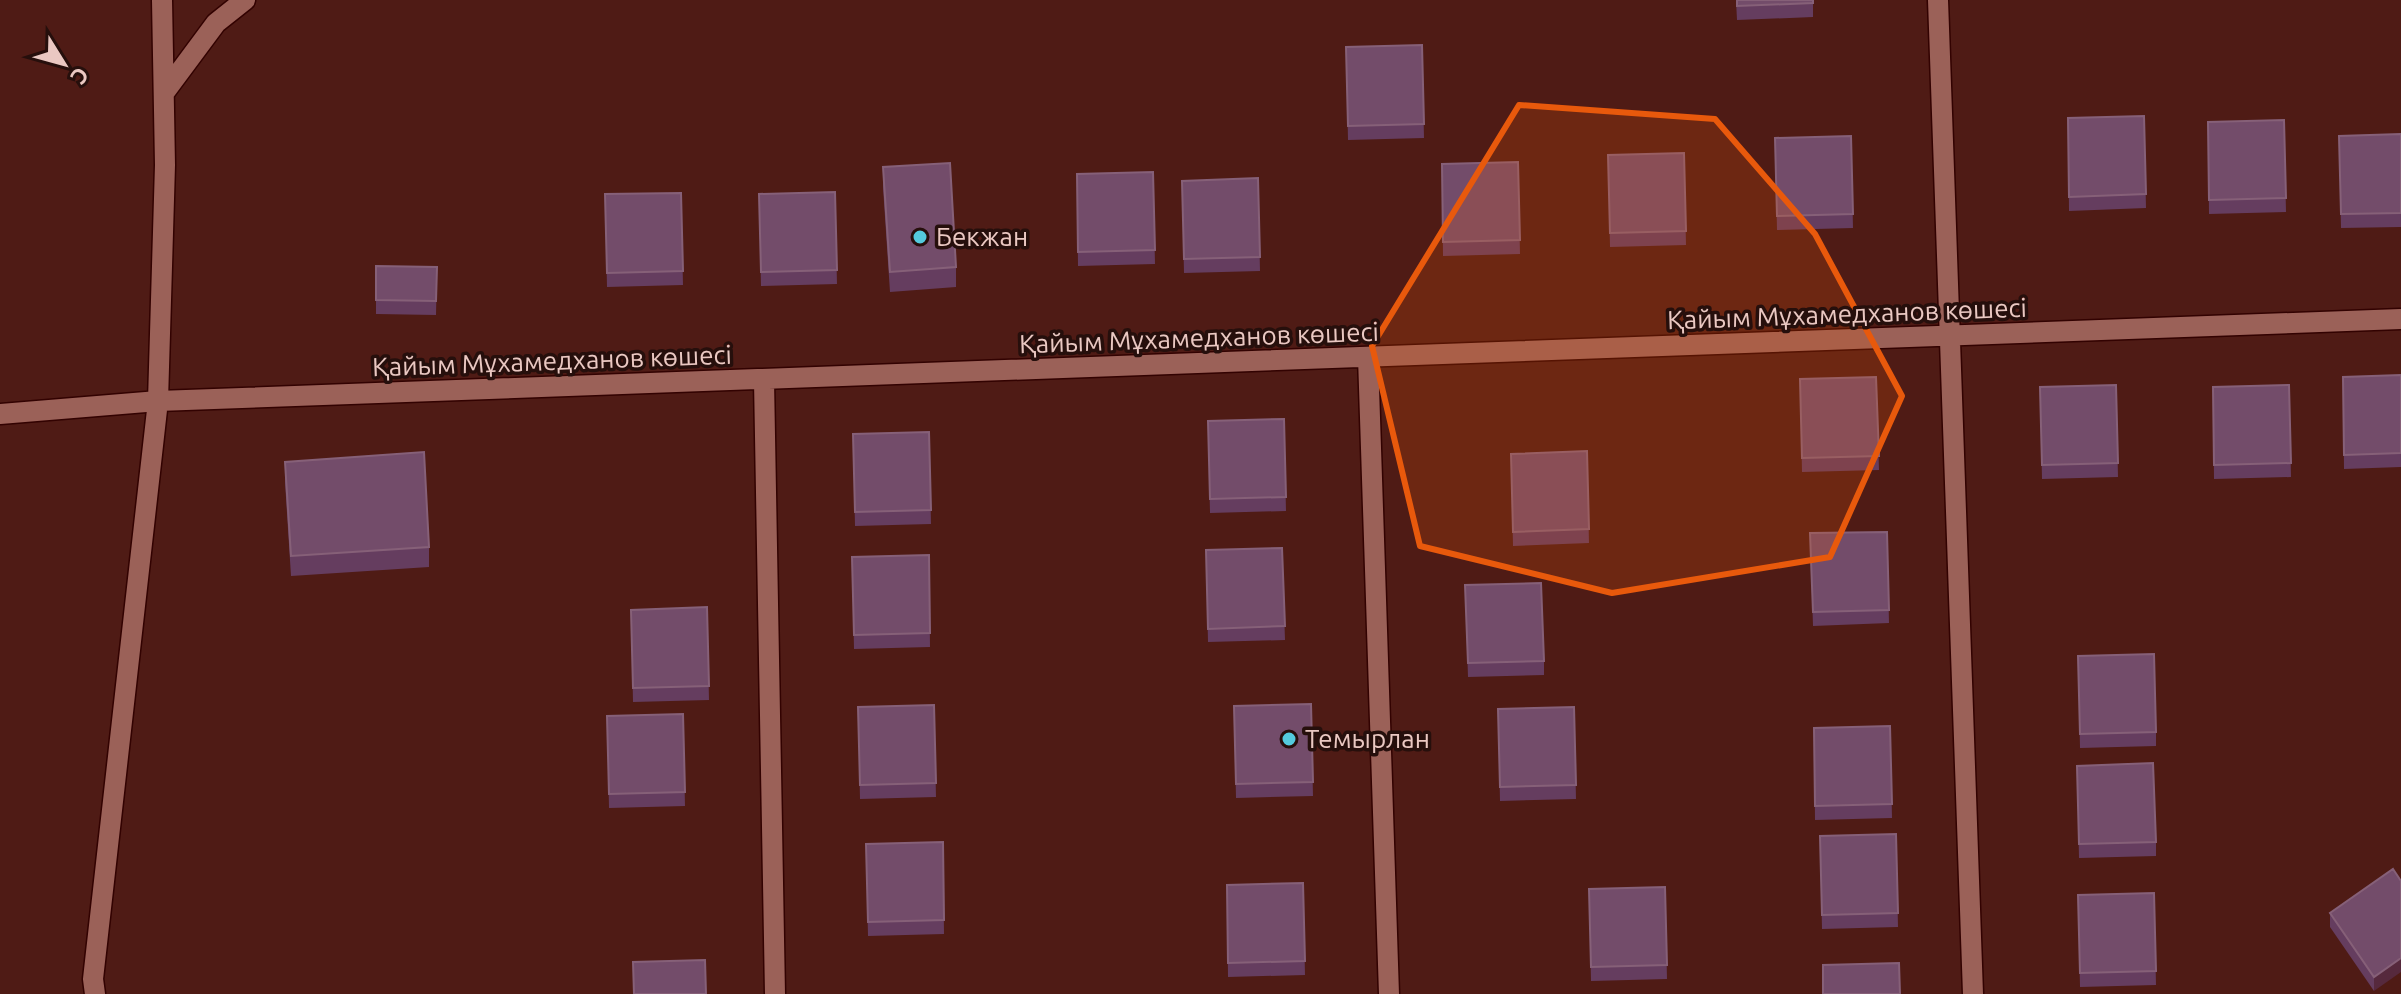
<svg xmlns="http://www.w3.org/2000/svg" width="2401" height="994" viewBox="0 0 2401 994" font-family="Ubuntu,sans-serif">
  <style>
    .lines { fill: none; stroke-linecap: round; stroke-linejoin: round }
    .minor-casing { stroke: #320201; stroke-width: 23 }
    .minor { stroke: #9b6158; stroke-width: 20 }
    .wall { fill: #653d5f }
    .shaded-wall { fill: #56293d }
    .building { fill: #734c6a; stroke: #866078; stroke-width: 2 }
    .marked { fill: #e8590c; fill-opacity: 0.2; stroke: #e8590c; stroke-width: 6; stroke-linejoin: round }
    .poi-dot { fill: #54cadd; stroke: #260f0c; stroke-width: 3 }
    .labels { text-anchor: middle; stroke-width: 7; stroke-linejoin: round; paint-order: stroke }
    .poi-label { font-size: 26px; fill: #eac8c2; stroke: #260f0c; text-anchor: start }
    .street-label { font-size: 26px; fill: #eac8c2; stroke: #260f0c }
  </style>
  <rect width="100%" height="100%" fill="#4f1b15"/>
  <g class="lines">
    <defs>
      <path id="minor" d="M1938,0L1973,994
        M164,93L216,23L245,0
        M1368,357L1389,994
        M764,380L775,994
        M0,414L158,401L2401,319
        M95,994L93,979L158,401L165,165L162,0"/>
    </defs>
    <use href="#minor" class="minor-casing"/>
    <use href="#minor" class="minor"/>
  </g>
  <path class="wall" d="M1736,0H1813V17L1737,20Z
    M1422,45L1424,138L1348,140L1346,47Z
    M2144,116L2146,208L2069,211L2068,118Z
    M2284,120L2286,212L2209,214L2208,122Z
    M2401,134V227L2341,228L2339,136Z
    M1851,136L1853,228L1777,230L1775,138Z
    M1684,153L1686,245L1610,247L1608,155Z
    M1518,162L1520,254L1443,256L1442,164Z
    M883,167L956,267V287L890,292L883,187Z
    M1153,172L1155,264L1078,266L1077,174Z
    M1258,178L1260,271L1184,273L1182,181Z
    M835,192L837,284L761,286L759,194Z
    M681,193L683,285L607,287L605,194Z
    M376,266L437,267L436,315L376,314Z
    M2401,375V467L2344,469L2343,377Z
    M1876,377L1879,470L1802,472L1800,379Z
    M2116,385L2118,477L2042,479L2040,387Z
    M2289,385L2291,477L2214,479L2213,387Z
    M1284,419L1286,511L1210,513L1208,421Z
    M929,432L931,524L855,526L853,434Z
    M1587,451L1589,543L1513,546L1511,454Z
    M285,462L429,547V567L291,576L285,482Z
    M1887,532L1889,623L1813,626L1810,533Z
    M1282,548L1285,640L1208,642L1206,550Z
    M929,555L930,647L854,649L852,557Z
    M1465,585L1544,661V675L1468,677Z
    M707,607L709,700L633,702L631,610Z
    M2078,656L2156,732V746L2080,748Z
    M1311,704L1313,796L1236,798L1234,706Z
    M934,705L936,797L860,799L858,707Z
    M1574,707L1576,799L1500,801L1498,709Z
    M683,714L685,806L609,808L607,716Z
    M1890,726L1892,818L1815,820L1814,728Z
    M2077,766L2156,842V856L2079,858Z
    M1896,834L1898,927L1822,929L1820,836Z
    M943,842L944,934L868,936L866,844Z
    M2393,869L2374,991L2330,927V913Z
    M1303,883L1305,975L1228,977L1227,885Z
    M1665,887L1667,979L1591,981L1589,889Z
    M2154,893L2156,985L2080,987L2078,895Z"/>
  <path class="shaded-wall" d="M2401,958V972L2374,991V977Z"/>
  <path class="building" d="M1737,0H1813V3L1737,6Z
    M1422,45L1424,124L1348,126L1346,47Z
    M2144,116L2146,194L2069,197L2068,118Z
    M2284,120L2286,198L2209,200L2208,122Z
    M2401,134V213L2341,214L2339,136Z
    M1851,136L1853,214L1777,216L1775,138Z
    M1684,153L1686,231L1610,233L1608,155Z
    M1518,162L1520,240L1443,242L1442,164Z
    M950,163L956,267L890,272L883,167Z
    M1153,172L1155,250L1078,252L1077,174Z
    M1258,178L1260,257L1184,259L1182,181Z
    M835,192L837,270L761,272L759,194Z
    M681,193L683,271L607,273L605,194Z
    M376,266L437,267L436,301L376,300Z
    M2401,375V453L2344,455L2343,377Z
    M1876,377L1879,456L1802,458L1800,379Z
    M2116,385L2118,463L2042,465L2040,387Z
    M2289,385L2291,463L2214,465L2213,387Z
    M1284,419L1286,497L1210,499L1208,421Z
    M929,432L931,510L855,512L853,434Z
    M1587,451L1589,529L1513,532L1511,454Z
    M424,452L429,547L291,556L285,462Z
    M1887,532L1889,610L1813,612L1810,533Z
    M1282,548L1285,626L1208,629L1206,550Z
    M929,555L930,633L854,635L852,557Z
    M1541,583L1544,661L1468,663L1465,585Z
    M707,607L709,686L633,688L631,610Z
    M2154,654L2156,732L2080,734L2078,656Z
    M1311,704L1313,782L1236,784L1234,706Z
    M934,705L936,783L860,785L858,707Z
    M1574,707L1576,785L1500,787L1498,709Z
    M683,714L685,792L609,794L607,716Z
    M1890,726L1892,804L1815,806L1814,728Z
    M2153,763L2156,842L2079,844L2077,766Z
    M1896,834L1898,913L1822,915L1820,836Z
    M943,842L944,920L868,922L866,844Z
    M2393,869L2401,881V958L2374,977L2330,913Z
    M1303,883L1305,961L1228,963L1227,885Z
    M1665,887L1667,965L1591,967L1589,889Z
    M2154,893L2156,971L2080,973L2078,895Z
    M705,960L706,994H634L633,962Z
    M1899,963L1900,994H1823V965Z"/>
  <path class="marked" d="M1519,105L1715,119L1815,234L1902,396L1830,557L1612,593L1420,546L1372,346Z"/>
  <g class="poi-dot">
    <circle cx="920" cy="237" r="8"/>
    <circle cx="1289" cy="739" r="8"/>
  </g>
  <g class="labels">
    <g class="poi-label">
      <text x="936" y="246">Бекжан</text>
      <text x="1305" y="748">Темырлан</text>
    </g>
    <g class="street-label">
      <text transform="translate(1847 314) rotate(-2)" y="9">Қайым Мұхамедханов көшесі</text>
      <text transform="translate(1199 338) rotate(-2)" y="9">Қайым Мұхамедханов көшесі</text>
      <text transform="translate(552 361) rotate(-2)" y="9">Қайым Мұхамедханов көшесі</text>
    </g>
  </g>
  <g transform="translate(64 64) rotate(127)" stroke="#260f0c" stroke-width="6" paint-order="stroke">
  <path d="M0-6L14 30L0 20L-14 30Z" fill="#eac8c2"/>
  <text y="-12" font-size="22" font-weight="bold" text-anchor="middle" fill="#eac8c2">С</text>
  </g>
</svg>
